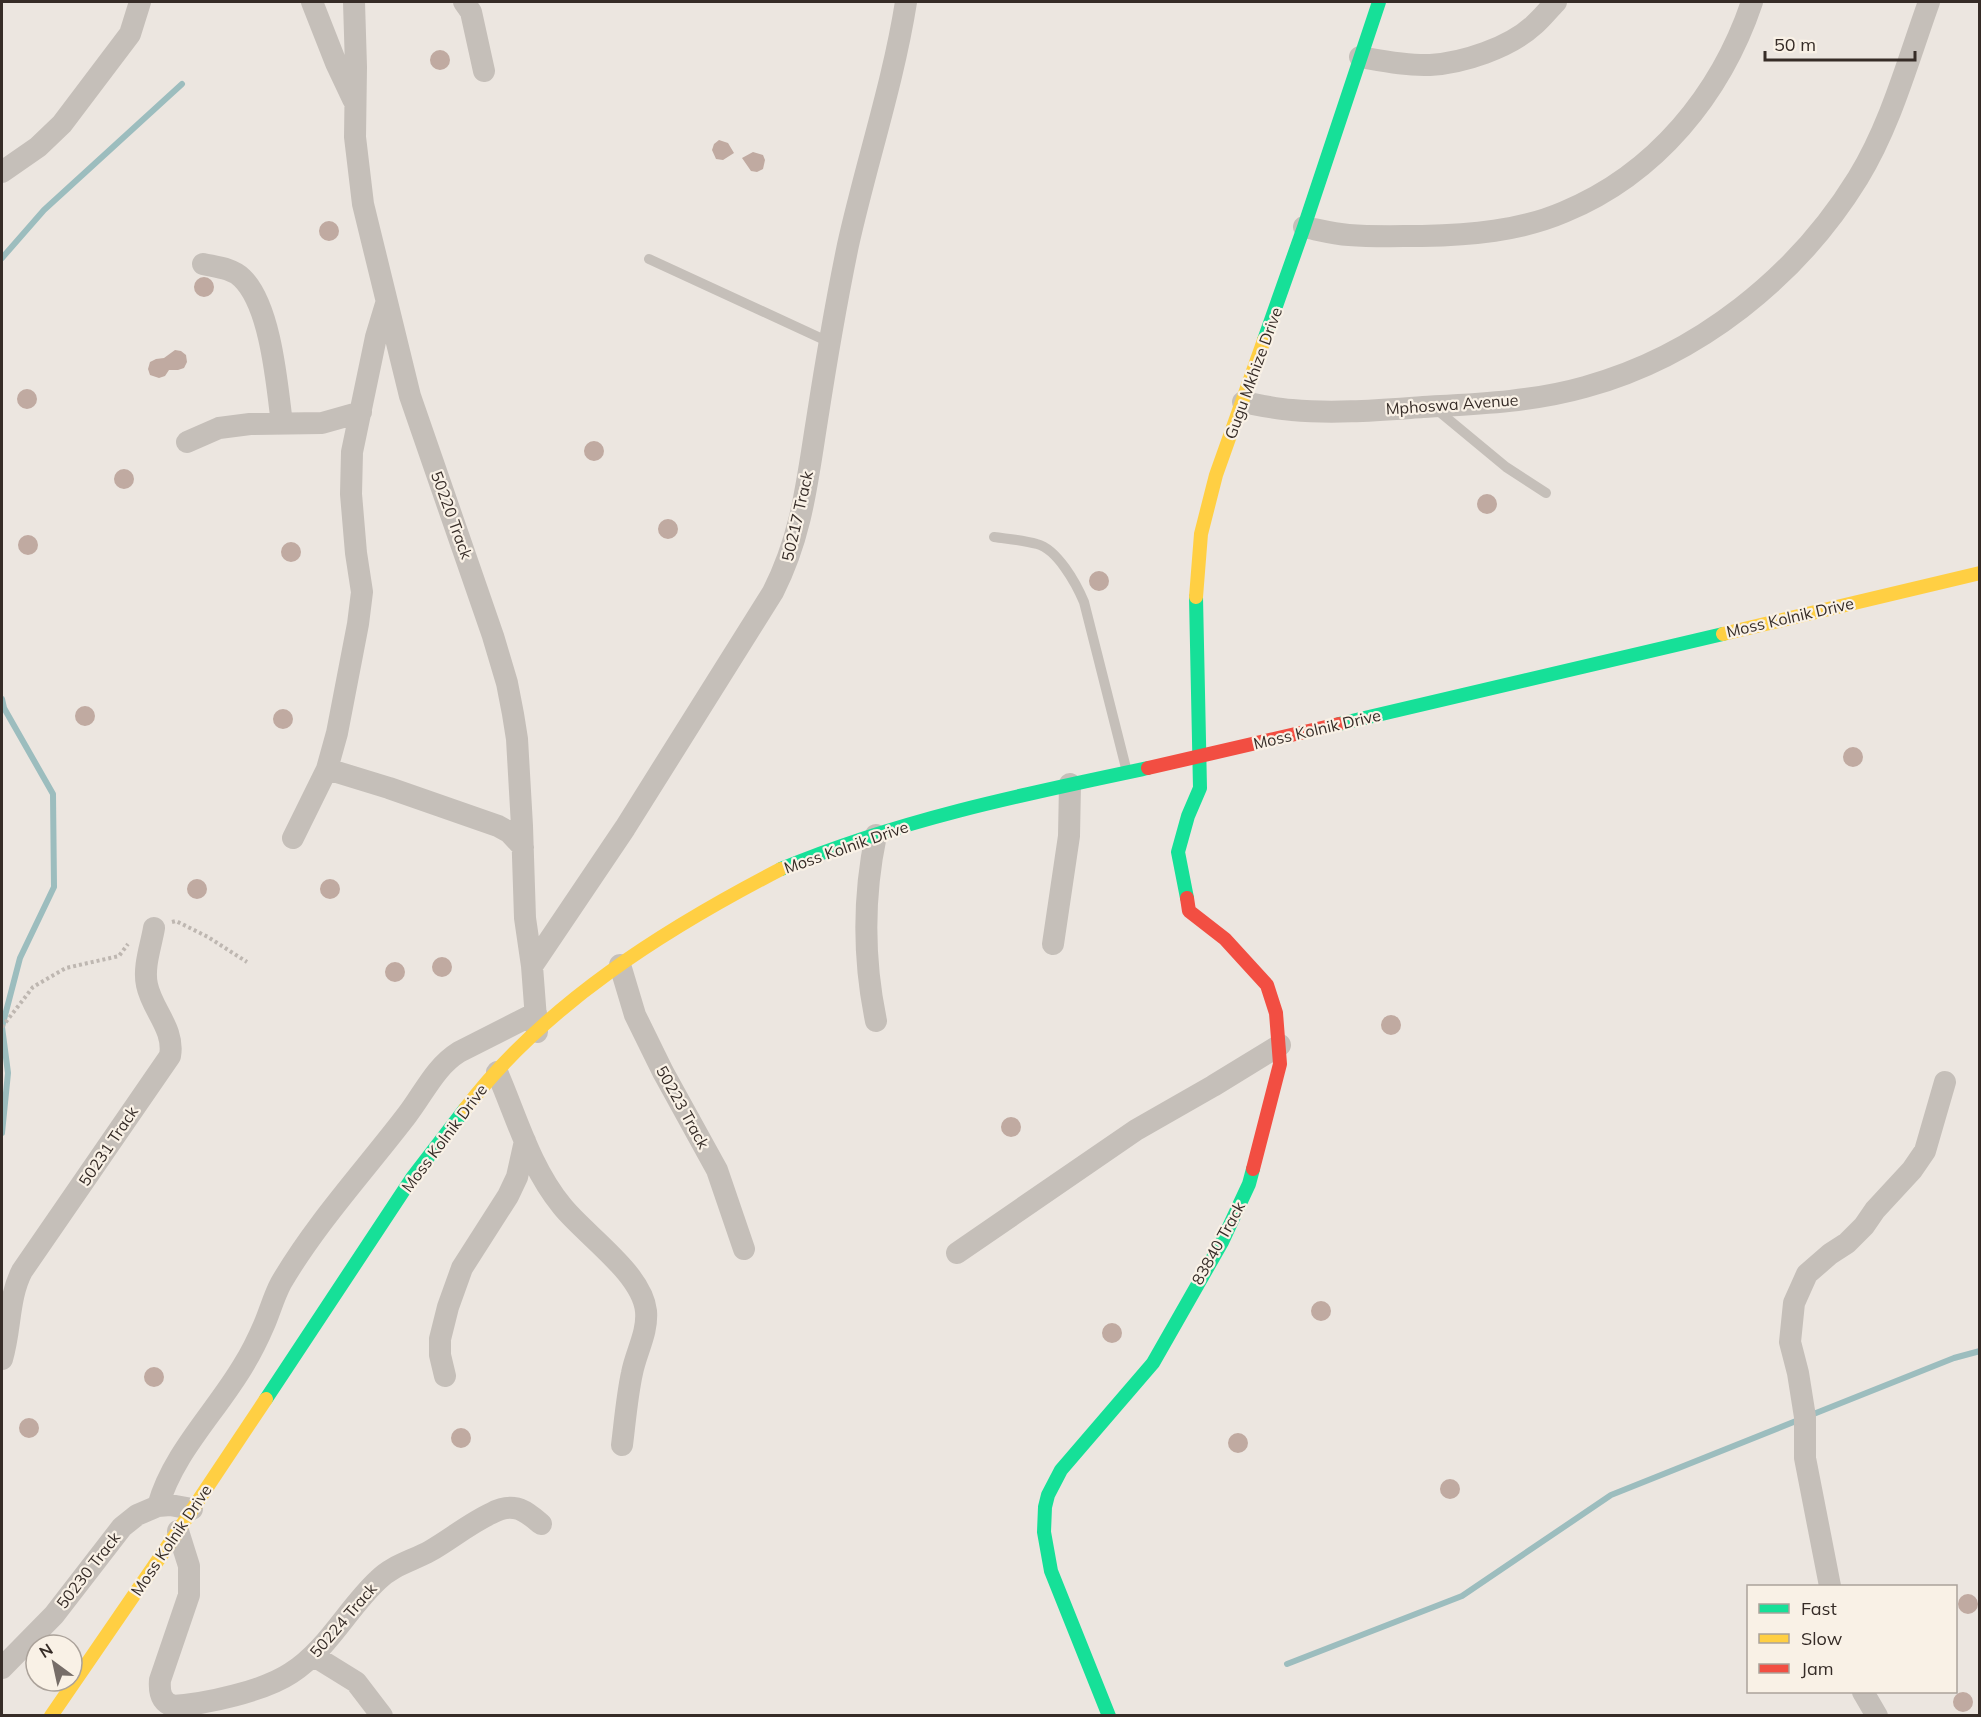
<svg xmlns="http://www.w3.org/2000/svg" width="1981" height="1717" viewBox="0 0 1981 1717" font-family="Mulish,sans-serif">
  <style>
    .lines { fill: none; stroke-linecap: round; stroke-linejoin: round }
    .stream { stroke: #9cbdbe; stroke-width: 6 }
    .building { fill: #c0aaa1 }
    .path { stroke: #beb7b1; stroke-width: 4; stroke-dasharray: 3 3; stroke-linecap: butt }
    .lane { stroke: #c5bfb9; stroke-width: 10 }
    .street { stroke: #c5bfb9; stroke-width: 22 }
    .fast { stroke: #16e098; stroke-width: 14 }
    .slow { stroke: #ffcf43; stroke-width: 14 }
    .jam { stroke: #f24e42; stroke-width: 14 }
    .labels { text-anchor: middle; stroke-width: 4.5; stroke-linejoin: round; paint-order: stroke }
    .street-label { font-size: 16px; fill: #362c27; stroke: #f9f1e6 }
  </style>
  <rect width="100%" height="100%" fill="#ece6e0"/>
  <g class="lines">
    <path class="stream" d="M2,258L44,210L182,84
      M2,699L4,708L53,794L54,887L20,958L2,1027L8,1073L2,1133
      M1811,1415L1954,1358L1980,1351
      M1287,1664L1462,1596L1611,1495L1801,1419"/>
  </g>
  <path class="building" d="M430 60a10 10 0 1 1 20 0a10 10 0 1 1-20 0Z
    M719,140L728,143L734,153L723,160L716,159L712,150L714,144Z
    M753,152L763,155L765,160L763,169L757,172L751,171L742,158Z
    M319 231a10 10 0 1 1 20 0a10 10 0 1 1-20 0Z
    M194 287a10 10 0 1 1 20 0a10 10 0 1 1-20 0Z
    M175,350L181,351L186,355L187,362L184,368L178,370H169L165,376L159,378L150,375L148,369L150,362L156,359L164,358Z
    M17 399a10 10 0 1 1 20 0a10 10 0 1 1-20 0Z
    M584 451a10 10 0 1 1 20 0a10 10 0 1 1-20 0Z
    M114 479a10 10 0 1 1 20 0a10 10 0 1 1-20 0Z
    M1477 504a10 10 0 1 1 20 0a10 10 0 1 1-20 0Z
    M658 529a10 10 0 1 1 20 0a10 10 0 1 1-20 0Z
    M18 545a10 10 0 1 1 20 0a10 10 0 1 1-20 0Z
    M281 552a10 10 0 1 1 20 0a10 10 0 1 1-20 0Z
    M1089 581a10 10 0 1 1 20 0a10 10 0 1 1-20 0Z
    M75 716a10 10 0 1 1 20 0a10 10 0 1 1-20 0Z
    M273 719a10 10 0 1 1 20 0a10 10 0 1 1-20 0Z
    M1843 757a10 10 0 1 1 20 0a10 10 0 1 1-20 0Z
    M320 889a10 10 0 1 1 20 0a10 10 0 1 1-20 0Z
    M187 889a10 10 0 1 1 20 0a10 10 0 1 1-20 0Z
    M432 967a10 10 0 1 1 20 0a10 10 0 1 1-20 0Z
    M385 972a10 10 0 1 1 20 0a10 10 0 1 1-20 0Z
    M1381 1025a10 10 0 1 1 20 0a10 10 0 1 1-20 0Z
    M1001 1127a10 10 0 1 1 20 0a10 10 0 1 1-20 0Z
    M1311 1311a10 10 0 1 1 20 0a10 10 0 1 1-20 0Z
    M1102 1333a10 10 0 1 1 20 0a10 10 0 1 1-20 0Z
    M144 1377a10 10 0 1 1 20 0a10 10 0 1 1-20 0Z
    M19 1428a10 10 0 1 1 20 0a10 10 0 1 1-20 0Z
    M451 1438a10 10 0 1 1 20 0a10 10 0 1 1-20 0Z
    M1228 1443a10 10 0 1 1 20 0a10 10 0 1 1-20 0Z
    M1440 1489a10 10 0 1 1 20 0a10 10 0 1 1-20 0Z
    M1958 1604a10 10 0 1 1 20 0a10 10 0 1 1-20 0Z
    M1953 1702a10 10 0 1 1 20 0a10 10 0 1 1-20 0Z"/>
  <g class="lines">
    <path class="path" d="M172,922L176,921L208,937L247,962
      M2,1027L33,987L66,968L119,956L128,944"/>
    <path class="lane" d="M649,259L829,342
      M1436,409L1506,467L1546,493
      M994,537C1008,539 1023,540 1037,544C1057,549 1076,583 1084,602L1126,768"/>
    <path class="street" d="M312,2L336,63L353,99
      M354,2L356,67L355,137L363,204L410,396L493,636L507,683L513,714L517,739L522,826L525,918L532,966L537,1032
      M464,2L471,12L484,71
      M1360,57C1383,61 1407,66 1430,65C1463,63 1509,48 1534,25C1542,18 1549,9 1556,2
      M2,172L38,147L62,124L130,34L140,2
      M1304,227C1319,230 1334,234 1349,235C1373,237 1398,236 1422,236C1470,235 1520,231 1564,212C1656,174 1721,94 1752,2
      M203,264C216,267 232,268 242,278C271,306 277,385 282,424
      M1243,402C1259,405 1276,409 1292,410C1335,414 1380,410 1423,407C1477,404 1532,402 1585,387C1698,356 1797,277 1858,178C1891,124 1908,60 1929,2
      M187,442L219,428L250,424L322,423L361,412
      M327,769L389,788L498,826L509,832L523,847
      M876,835C863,897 863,958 876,1021
      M293,838L327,769L337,733L358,624L362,592L356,553L351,494L352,452L376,337L386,304
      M1053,944L1069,836L1070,784
      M620,965L635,1015L663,1072L717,1170L744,1249
      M532,966L625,828L773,592C802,535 807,482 817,420C826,362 836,303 848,245C866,164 893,84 906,2
      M497,1072C517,1118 530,1167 562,1206C585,1235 642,1273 646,1311C648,1333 636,1352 632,1373C627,1396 625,1421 622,1445
      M957,1253L1136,1130L1213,1086L1280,1045
      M2,1359C11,1329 8,1298 22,1271L170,1056C175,1029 152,1010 147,985C143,967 151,946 154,928
      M445,1376L440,1355V1339L448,1307L462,1268L508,1196L517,1177L525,1141
      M158,1506C173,1453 215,1413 243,1366C251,1353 258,1339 264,1325C270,1311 274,1296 281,1283C316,1223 365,1170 407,1115C424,1093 435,1067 459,1052L536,1013
      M178,1531L189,1566V1595L160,1680C159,1692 161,1702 173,1706C206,1704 264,1691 291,1673C328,1649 347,1609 378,1580C393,1565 412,1561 430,1551C451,1539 470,1523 492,1513C499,1509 507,1507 514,1508C524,1509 534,1518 541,1524
      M1830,1586L1805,1458V1417L1798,1373L1790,1342L1794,1303L1807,1274L1830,1254L1847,1243L1864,1226L1875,1210L1912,1170L1925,1151L1945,1082
      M314,1656L356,1682L382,1716
      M2,1668L54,1615L122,1527L137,1515L158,1506L170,1505L192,1509
      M1863,1692L1877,1716"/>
    <path class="fast" d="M1264,340L1304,227L1379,2
      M1339,724L1723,634
      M781,869C898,820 1024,794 1148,768
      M1187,898L1178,852L1188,816L1200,788L1196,597
      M266,1399L412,1178L465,1109
      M1109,1716L1051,1571L1044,1532L1045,1507L1048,1495L1061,1470L1153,1363L1222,1242L1249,1184L1253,1169"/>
    <path class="slow" d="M1196,597L1201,534L1216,475L1264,340
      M1723,634L1980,573
      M465,1109C545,1004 665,929 781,869
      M51,1716L178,1531L266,1399"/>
    <path class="jam" d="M1148,768L1339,724
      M1187,898L1189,911L1225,939L1267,985L1276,1013L1280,1064L1253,1169"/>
  </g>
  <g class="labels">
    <g class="street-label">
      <text transform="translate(1253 373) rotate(-70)" y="6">Gugu Mkhize Drive</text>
      <text transform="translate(1452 404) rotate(-4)" y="6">Mphoswa Avenue</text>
      <text transform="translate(452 515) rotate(70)" y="6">50220 Track</text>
      <text transform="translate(797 516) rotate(-77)" y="6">50217 Track</text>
      <text transform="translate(1790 617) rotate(-13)" y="6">Moss Kolnik Drive</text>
      <text transform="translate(1317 729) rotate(-13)" y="6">Moss Kolnik Drive</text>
      <text transform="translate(846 847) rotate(-19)" y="6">Moss Kolnik Drive</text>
      <text transform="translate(683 1107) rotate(61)" y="6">50223 Track</text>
      <text transform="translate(444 1138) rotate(-53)" y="6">Moss Kolnik Drive</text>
      <text transform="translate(108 1146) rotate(-56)" y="6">50231 Track</text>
      <text transform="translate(1218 1243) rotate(-61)" y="6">83840 Track</text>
      <text transform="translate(171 1540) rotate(-56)" y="6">Moss Kolnik Drive</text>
      <text transform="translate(88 1570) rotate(-52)" y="6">50230 Track</text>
      <text transform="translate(343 1620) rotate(-49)" y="6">50224 Track</text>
    </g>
  </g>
  <rect width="1981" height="1717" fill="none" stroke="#362c27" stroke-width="6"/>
  <rect x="1747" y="1585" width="210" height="108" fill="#f9f1e6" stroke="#aba29a" stroke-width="1.5"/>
  <rect x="1759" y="1604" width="30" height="9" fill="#16e098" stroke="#aba29a" stroke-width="1.5"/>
  <text x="1801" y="1615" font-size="18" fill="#362c27">Fast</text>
  <rect x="1759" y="1634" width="30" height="9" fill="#ffcf43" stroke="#aba29a" stroke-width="1.5"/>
  <text x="1801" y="1645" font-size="18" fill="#362c27">Slow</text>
  <rect x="1759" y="1664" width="30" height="9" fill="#f24e42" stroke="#aba29a" stroke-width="1.5"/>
  <text x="1801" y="1675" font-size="18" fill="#362c27">Jam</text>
  <g transform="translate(54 1663) rotate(327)"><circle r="28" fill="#f9f1e6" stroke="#aba29a" stroke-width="1.5"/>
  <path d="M0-4.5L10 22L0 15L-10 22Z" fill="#766d68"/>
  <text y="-9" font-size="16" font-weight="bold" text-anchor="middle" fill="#362c27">N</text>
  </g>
  <path d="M1765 51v9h150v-9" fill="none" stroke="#362c27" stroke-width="3"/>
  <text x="1774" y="51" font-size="18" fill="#362c27" stroke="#f9f1e6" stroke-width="4.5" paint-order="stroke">50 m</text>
</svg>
